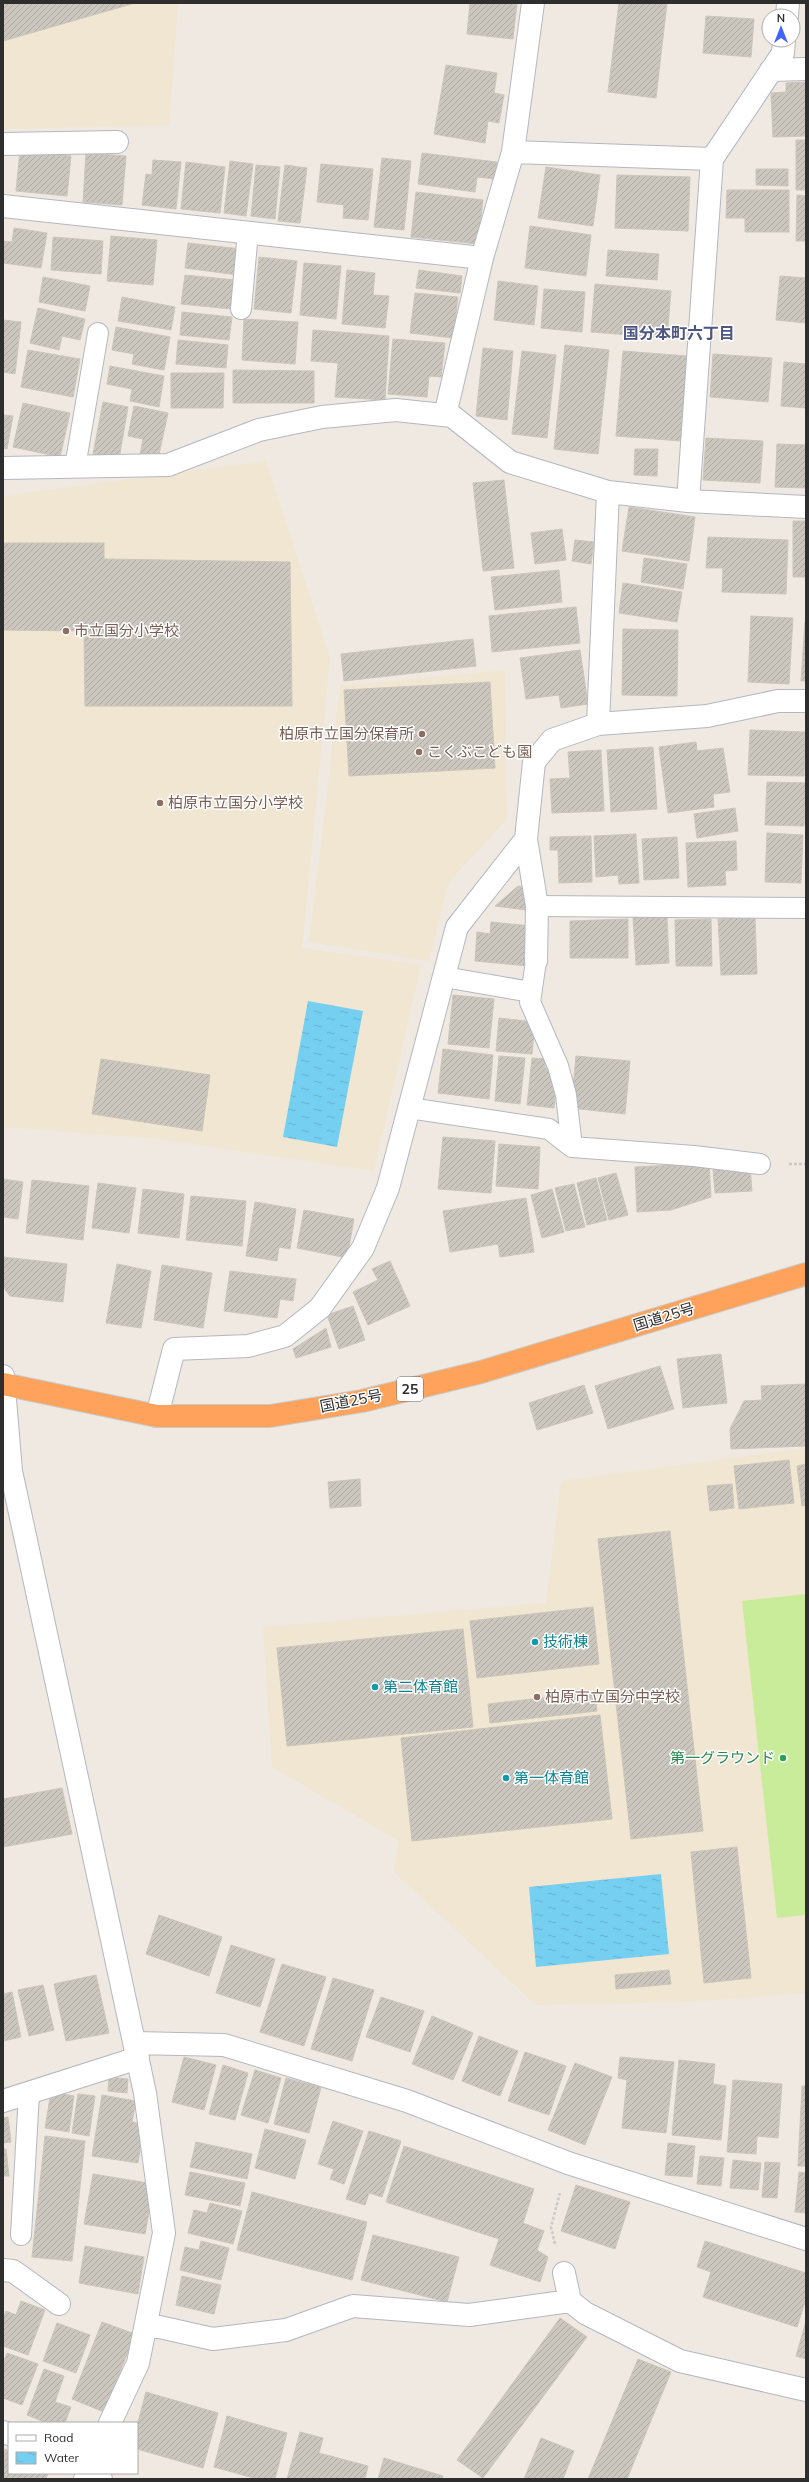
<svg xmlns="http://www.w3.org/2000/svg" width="809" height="2482" viewBox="0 0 809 2482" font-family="Mulish,'Noto Sans JP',sans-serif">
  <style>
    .education { fill: #f0e6d1 }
    .pitch { fill: #c9ec9a }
    .water { fill: url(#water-ripples) }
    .building { fill: url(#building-hatch); stroke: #cbc5ba }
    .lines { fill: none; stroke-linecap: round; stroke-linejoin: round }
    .lane-casing { stroke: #b4b7c1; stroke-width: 22 }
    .street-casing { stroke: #b4b7c1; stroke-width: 24 }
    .highway-casing { stroke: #c9c9c9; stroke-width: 24 }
    .path { stroke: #c9c9c9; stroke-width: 2.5; stroke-dasharray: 3 2; stroke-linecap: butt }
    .lane { stroke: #fff; stroke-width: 20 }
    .street { stroke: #fff; stroke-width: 22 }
    .highway { stroke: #ffa35c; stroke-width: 22 }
    .education-dot { fill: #8d6e63; stroke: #fff; stroke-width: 1.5 }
    .culture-dot { fill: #0f9aa8; stroke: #fff; stroke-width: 1.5 }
    .leisure-dot { fill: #2e9e5b; stroke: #fff; stroke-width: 1.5 }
    .labels { text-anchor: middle; stroke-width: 3; stroke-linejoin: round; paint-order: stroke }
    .shield { fill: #fff; stroke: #6d6d6d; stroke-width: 1 }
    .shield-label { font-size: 14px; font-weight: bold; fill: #2e2e2e }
    .education-label { font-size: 15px; fill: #785e54; stroke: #fff; text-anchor: start }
    .street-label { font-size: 15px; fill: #2e2e2e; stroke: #fff }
    .culture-label { font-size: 15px; fill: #0d838f; stroke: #fff; text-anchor: start }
    .leisure-label { font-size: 15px; fill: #27864d; stroke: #fff; text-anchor: end }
    .neighbourhood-label { font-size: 16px; font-weight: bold; fill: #4d5680; stroke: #fff }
  </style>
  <defs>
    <pattern id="water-ripples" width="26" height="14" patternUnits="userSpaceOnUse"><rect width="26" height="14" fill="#75cff0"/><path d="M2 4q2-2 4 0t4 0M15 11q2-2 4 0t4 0" fill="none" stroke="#66b2ce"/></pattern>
    <pattern id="building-hatch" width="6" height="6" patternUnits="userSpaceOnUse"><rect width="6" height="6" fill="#cbc7bf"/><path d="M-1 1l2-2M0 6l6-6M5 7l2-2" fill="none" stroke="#afaba4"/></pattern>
  </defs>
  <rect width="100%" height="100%" fill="#efe9e1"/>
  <path class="education" d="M3,3H178L169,125L3,129Z
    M266,461L330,658L302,948L421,965L374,1171L158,1139L3,1127V496Z
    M505,670L507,819L448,883L429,961L309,942L340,686Z
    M806,1448V1993L688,2002L536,2005L393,1871L399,1841L272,1767L263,1627L546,1603L561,1481Z"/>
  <path class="pitch" d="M806,1594V1915L777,1918L742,1601Z"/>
  <path class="water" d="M308,1001L363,1011L337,1147L283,1137Z
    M661,1874L669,1954L536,1967L529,1887Z"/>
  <path class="building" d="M3,3H135L3,41Z
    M470,3H517L513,39L467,34Z
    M619,3H667L656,98L608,92Z
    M706,16L754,19L751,57L703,53Z
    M446,65L497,73L494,93L504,95L499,123L488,121L485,143L434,134Z
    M806,82V136L773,137L771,93L786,92V83Z
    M796,140H806V190H796Z
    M20,151L71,156L67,196L16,191Z
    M86,153L126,156L122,205L83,202Z
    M422,153L497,162L495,179L477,177L475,192L418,184Z
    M382,158L411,161L404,230L374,227Z
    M153,160L181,162L176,209L142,205L146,174L152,175Z
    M230,161L253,164L246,216L224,213Z
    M186,162L225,167L220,213L181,209Z
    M321,164L373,169L368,220L343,218L344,205L317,202Z
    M256,165L280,167L275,219L251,216Z
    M285,165L307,168L300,223L278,221Z
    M546,167L600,175L593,226L538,218Z
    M756,169H788V186L756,185Z
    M617,175L690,177L688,231L615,228Z
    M727,190H789V232H745V218H726Z
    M416,192L483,200L478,244L411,237Z
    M797,195L806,196V241H796Z
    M530,226L591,235L586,276L525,268Z
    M14,228L47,233L41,268L3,263V241L12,242Z
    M111,236L157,240L153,285L107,281Z
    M53,237L103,241L101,274L51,270Z
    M188,243L241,249L238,275L185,268Z
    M608,250L659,254L657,280L606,276Z
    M259,257L297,261L291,313L254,309Z
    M304,263L341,266L336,319L300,315Z
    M347,270L375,273L373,295L389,296L385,328L342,324Z
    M419,270L462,276L460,293L416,288Z
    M185,275L235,280L231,309L181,304Z
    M780,276L806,278V323L776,320Z
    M43,277L90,286L85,311L39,302Z
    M498,281L538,286L534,325L494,320Z
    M595,284L671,291L667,338L591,332Z
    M544,289L585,292L582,332L541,328Z
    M415,293L458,297L453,338L410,333Z
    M122,297L175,307L171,330L118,321Z
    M38,308L85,319L80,340L62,336L59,350L30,343Z
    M182,312L232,317L229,340L180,335Z
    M244,319L298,322L295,364L242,360Z
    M3,320L21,322L15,374L3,372Z
    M116,327L170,337L164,370L132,364L134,354L112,350Z
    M313,330L389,336L385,400L335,397L338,363L311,361Z
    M393,339L445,343L441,377L429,376L427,397L388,394Z
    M178,340L228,345L226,368L176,364Z
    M565,345L609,350L598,454L554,449Z
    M483,348L513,351L507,420L476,416Z
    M28,350L80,359L73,397L21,387Z
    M522,351L556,355L547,438L512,434Z
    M623,351L687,356L681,441L616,436Z
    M713,354L772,358L768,402L710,397Z
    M784,362L806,364V408L781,406Z
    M110,366L164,376L159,407L130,401L132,389L107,384Z
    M233,370L314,371V403H233Z
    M171,373H224L223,408H171Z
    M103,402L128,407L119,459L93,454Z
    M23,403L70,413L60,457L13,447Z
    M134,406L168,413L158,459L140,455L143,439L128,436Z
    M3,415L13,416L7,449L3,448Z
    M706,438L763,441L760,483L703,480Z
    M777,444L806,445V488L775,487Z
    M635,449H658L657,476L634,475Z
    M504,480L514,568L483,571L473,483Z
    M629,507L695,517L689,561L622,551Z
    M793,521H806V577H793Z
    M562,529L566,560L535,564L531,533Z
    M708,537L788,540L786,594L722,592L723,568H706Z
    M575,540L594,542L591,564L572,561Z
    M3,543H104V559L290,562L292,706H85L84,631L3,630Z
    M644,558L687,564L683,589L641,582Z
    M559,570L562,602L495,610L491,577Z
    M623,583L682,592L677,622L619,613Z
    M576,607L580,643L492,652L489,616Z
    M751,616L793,618L789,684L748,682Z
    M805,622H806V681H801Z
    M623,629L678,630L677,696L622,695Z
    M473,639L476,666L344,681L341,654Z
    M580,650L588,704L561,708L559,695L526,699L520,658Z
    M490,682L495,768L349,776L344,690Z
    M750,730L805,732L804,776L748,775Z
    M696,742L697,751L723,748L730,792L713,794L714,807L668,813L659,747Z
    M653,747L657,809L611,812L607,750Z
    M601,750L604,811L552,813L550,779L570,778L568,752Z
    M767,782L806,783L804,826L765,825Z
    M735,808L738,831L697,838L694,814Z
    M767,833L803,835L801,883L765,882Z
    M636,834L639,883L619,884L618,875L596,877L594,836Z
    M591,836L592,882L559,883L558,850H550V837Z
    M677,837L679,878L644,880L642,839Z
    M736,841L737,870L725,871L726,885L688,887L686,843Z
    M518,886L529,888L534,911L495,906Z
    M667,916L669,963L636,965L633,917Z
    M755,918L757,974L721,975L718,919Z
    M628,919V958H570V921Z
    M711,919L712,966H676L675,920Z
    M491,922L531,926L528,966L475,961L477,932L490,934Z
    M453,995L494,999L489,1048L448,1044Z
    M499,1018L535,1022L532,1054L496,1051Z
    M443,1049L493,1055L489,1099L438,1093Z
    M499,1056L525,1058L520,1104L495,1101Z
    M576,1056L630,1061L625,1114L571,1108Z
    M532,1058L545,1059V1068L558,1069L554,1108L527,1105Z
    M101,1059L210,1075L202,1131L92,1114Z
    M443,1137L495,1141L491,1193L438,1189Z
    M499,1144L540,1147L538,1189L496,1186Z
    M709,1163L711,1197L671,1210L637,1212L635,1167Z
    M750,1167L752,1191L715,1193L713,1170Z
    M616,1173L628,1215L609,1220L598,1178Z
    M596,1178L607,1220L587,1225L577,1183Z
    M3,1179L23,1182L18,1219L3,1217Z
    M32,1180L89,1186L83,1240L26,1233Z
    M98,1183L136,1188L129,1233L92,1228Z
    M574,1184L585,1227L566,1231L555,1188Z
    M143,1189L184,1194L179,1238L138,1233Z
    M552,1189L564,1232L542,1238L531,1195Z
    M191,1196L246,1201L242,1246L186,1240Z
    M526,1198L534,1252L500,1257L498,1244L450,1252L443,1211Z
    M255,1202L296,1209L290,1249L279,1247L277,1261L246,1256Z
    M304,1210L354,1219L347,1258L297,1248Z
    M3,1257L67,1264L63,1302L10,1296L3,1287Z
    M390,1261L410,1306L368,1325L353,1292L378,1280L372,1269Z
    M117,1264L151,1271L141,1328L106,1323Z
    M162,1265L212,1273L203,1328L154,1320Z
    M230,1271L296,1279L293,1301L280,1299L277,1318L224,1311Z
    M353,1306L365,1340L339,1349L327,1315Z
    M326,1328L331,1347L296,1358L293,1349Z
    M721,1354L727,1403L683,1408L677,1359Z
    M660,1366L674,1409L608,1429L595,1386Z
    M806,1384V1446L731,1449L730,1429L744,1401L762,1400L761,1386Z
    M584,1385L593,1413L537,1430L529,1403Z
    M789,1460L794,1503L739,1509L734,1466Z
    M806,1464V1505L802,1506L797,1466Z
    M360,1479L361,1506L330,1508L328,1482Z
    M732,1484L734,1508L710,1511L707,1486Z
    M670,1531L703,1831L631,1839L598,1539Z
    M593,1607L599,1664L477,1678L470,1621Z
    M463,1629L473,1727L287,1746L277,1648Z
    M595,1692L597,1711L490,1723L488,1704Z
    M600,1715L612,1819L412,1841L401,1738Z
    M62,1788L72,1834L3,1847V1799Z
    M737,1847L751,1978L704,1983L691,1852Z
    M159,1915L222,1937L209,1976L146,1954Z
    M231,1945L275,1959L260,2007L216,1993Z
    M282,1964L326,1977L304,2046L260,2032Z
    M669,1970L671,1984L616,1989L615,1975Z
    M96,1975L109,2033L66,2041L54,1984Z
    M333,1978L374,1990L352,2061L311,2049Z
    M43,1985L54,2030L29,2036L18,1990Z
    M12,1992L21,2037L3,2041V1994Z
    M381,1997L424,2011L410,2052L366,2037Z
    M432,2016L473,2033L453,2080L412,2064Z
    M479,2036L518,2051L500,2096L462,2081Z
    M525,2052L566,2066L549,2115L508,2101Z
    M184,2057L216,2065L204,2110L172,2102Z
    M620,2057L674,2062L666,2133L622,2128L627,2080L618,2078Z
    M679,2060L715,2064L713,2084L726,2086L721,2140L672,2135Z
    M575,2063L612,2077L585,2145L548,2130Z
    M223,2065L248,2073L235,2120L209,2114Z
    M255,2070L281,2078L268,2123L241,2115Z
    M109,2077L128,2079L127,2093L108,2091Z
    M286,2078L321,2087L309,2133L274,2124Z
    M733,2080L782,2084L778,2138L757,2136L756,2154L727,2152Z
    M802,2086H806V2166H798Z
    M51,2092L74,2096L69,2132L45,2128Z
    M78,2094L95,2096L89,2136L72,2133Z
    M102,2095L136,2101L132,2122L144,2124L138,2163L92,2156Z
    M8,2117L11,2142L3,2143V2118Z
    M333,2121L363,2131L344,2184L330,2179L334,2169L318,2164Z
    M265,2129L306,2140L295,2179L255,2168Z
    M369,2131L401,2141L382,2197L369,2193L365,2205L346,2199Z
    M45,2136L85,2141L72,2261L32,2257Z
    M196,2142L252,2154L247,2179L190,2167Z
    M668,2143L695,2146L692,2177L665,2175Z
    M404,2146L534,2189L523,2223L544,2231L537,2250L548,2257L540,2282L490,2265L499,2239L386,2202Z
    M3,2149H6L9,2176H3Z
    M700,2156L724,2158L721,2186L697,2184Z
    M733,2160L761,2163L758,2190L730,2188Z
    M765,2162L780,2163L777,2198L762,2197Z
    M190,2172L245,2183L240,2206L185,2195Z
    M799,2172L806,2173V2213L795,2212Z
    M93,2174L154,2184L145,2234L84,2224Z
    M576,2185L630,2202L615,2249L561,2231Z
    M252,2192L367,2222L352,2280L237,2250Z
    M210,2203L242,2211L233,2244L188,2233L194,2210L207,2213Z
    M373,2235L459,2257L447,2302L361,2280Z
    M201,2241L229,2248L221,2280L180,2270L185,2247L199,2250Z
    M705,2241L806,2273V2299L797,2327L703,2297L711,2272L697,2267Z
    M85,2246L144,2257L138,2294L79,2283Z
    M182,2276L221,2285L214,2314L176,2305Z
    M21,2301L45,2310L28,2355L3,2346V2319L6,2311L16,2315Z
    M560,2318L587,2337L483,2478L457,2460Z
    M806,2321V2359L796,2356Z
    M102,2322L135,2334L104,2412L72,2399Z
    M57,2323L90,2335L76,2373L43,2361Z
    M7,2353L38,2364L22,2405L3,2398V2363Z
    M638,2359L671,2372L627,2479H588Z
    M44,2369L64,2376L55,2402L71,2407L65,2423H47L27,2415Z
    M146,2392L218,2413L203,2468L137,2449V2426Z
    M227,2416L287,2433L275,2479H257L214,2467Z
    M300,2432L323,2438L319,2453L368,2466L365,2479H287Z
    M541,2438L574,2451L563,2479H524Z
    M5,2449L9,2451V2473H48L46,2479H3Z
    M384,2458L443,2476L442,2479H378Z"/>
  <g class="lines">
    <defs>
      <path id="lane" d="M241,309L248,232
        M75,467L98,333
        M537,906L806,908
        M536,961L530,1002L558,1066L566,1095L572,1147
        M444,977L531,992
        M409,1108L549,1129L572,1147L694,1156L760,1164
        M21,2235L29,2093
        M87,2475L102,2479"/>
      <path id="street" d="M787,16L788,3
        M771,70L806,69
        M3,144L117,142
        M513,152L533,3
        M3,206L482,258
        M445,415L482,258L513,152L712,159
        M3,468L168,465L259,430L322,417L396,410L452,416L510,462L608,492L688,501L806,507
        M688,501L712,159L783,53L784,40
        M598,724L707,716L778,701H806
        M526,839L537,906L536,961
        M3,1376L11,1471L145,2093L164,2233L138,2363L110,2423
        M157,1416L174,1349L248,1346L285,1336L320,1308L363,1248L388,1188L457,927L526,839L534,762L552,740L598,724L608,492
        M135,2043L224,2045L407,2101L568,2163L806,2239
        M3,2101L138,2058
        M3,2270L13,2271L59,2304
        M564,2273L570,2301L585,2313L680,2361L806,2390
        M146,2324L213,2339L286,2330L353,2306L469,2315L570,2301
        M3,2432L9,2434
        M85,2479L88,2473"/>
      <path id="highway" d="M3,1384L157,1416H270L362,1401L481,1372L806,1274"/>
    </defs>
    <use href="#lane" class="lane-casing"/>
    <use href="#street" class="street-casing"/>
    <use href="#highway" class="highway-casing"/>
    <path class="path" d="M789,1164H806
      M555,2244L551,2227L560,2193"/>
    <use href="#lane" class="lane"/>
    <use href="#street" class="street"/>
    <use href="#highway" class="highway"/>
  </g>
  <g class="education-dot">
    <circle cx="66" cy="631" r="4"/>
    <circle cx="422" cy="734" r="4"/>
    <circle cx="419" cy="752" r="4"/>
    <circle cx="160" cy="803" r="4"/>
    <circle cx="537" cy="1697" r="4"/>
  </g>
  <g class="culture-dot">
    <circle cx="535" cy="1642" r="4"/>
    <circle cx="375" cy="1687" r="4"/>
    <circle cx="506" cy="1778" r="4"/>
  </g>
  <circle class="leisure-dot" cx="783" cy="1758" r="4"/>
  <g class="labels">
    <rect class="shield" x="397" y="1377" width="26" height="24" rx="3"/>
    <g class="shield-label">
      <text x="410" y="1394">25</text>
    </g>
    <g class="education-label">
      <text x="74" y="636">市立国分小学校</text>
      <text x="414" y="739" text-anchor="end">柏原市立国分保育所</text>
      <text x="427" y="757">こくぶこども園</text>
      <text x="168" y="808">柏原市立国分小学校</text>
      <text x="545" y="1702">柏原市立国分中学校</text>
    </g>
    <g class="street-label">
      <text transform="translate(664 1317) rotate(-17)" y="5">国道25号</text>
      <text transform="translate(351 1401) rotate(-11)" y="5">国道25号</text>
    </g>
    <g class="culture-label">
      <text x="543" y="1647">技術棟</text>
      <text x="383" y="1692">第二体育館</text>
      <text x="514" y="1783">第一体育館</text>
    </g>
    <g class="leisure-label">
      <text x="775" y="1763">第一グラウンド</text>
    </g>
    <g class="neighbourhood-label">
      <text x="679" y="339">国分本町六丁目</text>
    </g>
  </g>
  <rect width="809" height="2482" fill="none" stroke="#2e2e2e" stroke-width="8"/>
  <rect x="8" y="2422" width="130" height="52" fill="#ffffff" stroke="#ababab"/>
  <rect x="16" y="2435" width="20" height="6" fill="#ffffff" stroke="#ababab"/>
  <text x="44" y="2442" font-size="12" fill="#2e2e2e">Road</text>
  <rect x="16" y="2452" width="20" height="12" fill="url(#water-ripples)" stroke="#ababab"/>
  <text x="44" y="2462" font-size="12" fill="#2e2e2e">Water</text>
  <g transform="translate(781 28)"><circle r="19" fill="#ffffff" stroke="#ababab"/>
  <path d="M0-3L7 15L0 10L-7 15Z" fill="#4264fb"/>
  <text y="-6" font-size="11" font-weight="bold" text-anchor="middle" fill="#2e2e2e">N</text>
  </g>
</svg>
